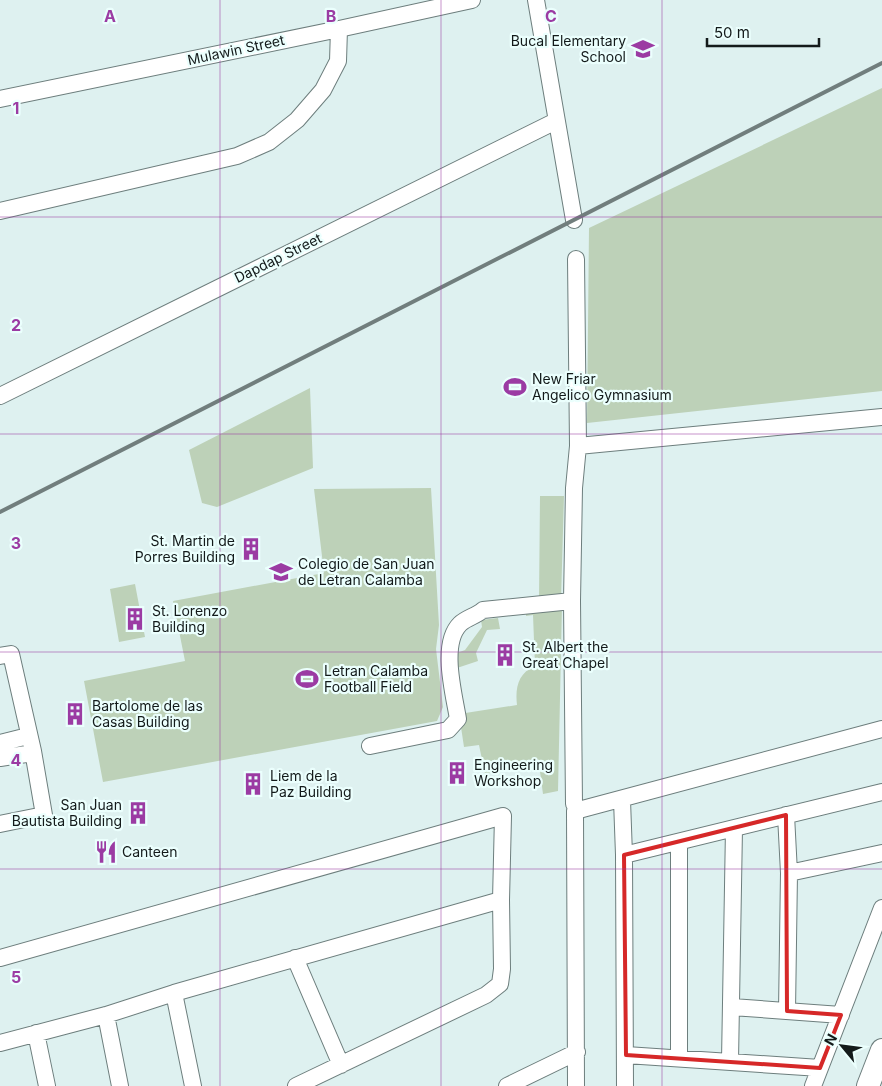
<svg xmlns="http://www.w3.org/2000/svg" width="882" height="1086" viewBox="0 0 882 1086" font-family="Inter,sans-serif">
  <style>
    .green { fill: #bdd1b8 }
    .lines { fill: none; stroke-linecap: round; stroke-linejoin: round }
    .street-casing { stroke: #6d7e7d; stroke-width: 18 }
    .secondary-casing { stroke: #6d7e7d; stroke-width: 24 }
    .street { stroke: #fff; stroke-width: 16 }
    .secondary { stroke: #fff; stroke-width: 22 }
    .rail { stroke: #717e7d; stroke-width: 4 }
    .marked { fill: none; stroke: #d62828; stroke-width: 4; stroke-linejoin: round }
    .grid { fill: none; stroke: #9b3ba3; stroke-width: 1; stroke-opacity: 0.55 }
    .labels { text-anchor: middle; stroke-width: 4.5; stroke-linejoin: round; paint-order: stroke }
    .poi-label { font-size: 14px; fill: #131a1a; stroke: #ebfffd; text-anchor: start }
    .street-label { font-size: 14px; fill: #131a1a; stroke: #ebfffd }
    .grid-label { font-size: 16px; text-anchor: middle; font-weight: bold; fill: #9b3ba3; stroke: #ebfffd; stroke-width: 4.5; stroke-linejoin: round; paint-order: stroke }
  </style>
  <rect width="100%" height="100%" fill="#def1f0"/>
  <path class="green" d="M882,88V391L587,423L589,228Z
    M310,388L313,468L217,507L202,503L189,450Z
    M431,488L439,625L436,649L443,707L437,721L103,782L84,681L185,661L173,601L324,573L314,489Z
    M540,496H564L561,600L539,601Z
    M135,584L145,637L119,642L110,589Z
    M562,605L558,791L543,794L539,764L485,774L479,745L464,747L459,714L517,705C515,688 518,673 535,666L533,615L526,616V607Z
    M498,618L500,629L487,630L476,653L478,661L457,668L454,654L465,650L482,627L481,620Z"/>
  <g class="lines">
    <defs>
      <path id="street" d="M536,0L574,220
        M0,99L339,29L472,0
        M0,211L237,156L269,142L297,120L323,90L338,61L339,29
        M0,396L556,121
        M578,446L882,417
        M0,656L11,654L33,751L44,815L0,824
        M0,743L28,736
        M370,746L448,730L458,719C454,694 440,644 460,624C466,618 476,616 483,610L572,601
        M0,758L33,753
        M622,800L624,855L625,1086
        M574,804L572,601L574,488L578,446L576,259
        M786,815L789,873L787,1011
        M679,843V1058
        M624,855L882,792
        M789,873L882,853
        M0,958L503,816L501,900L502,969L500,984L486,995L296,1086
        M295,958L341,1065
        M174,993L193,1086
        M732,1007L841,1015
        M106,1015L120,1086
        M36,1033L47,1086
        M0,1043L106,1015L174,993L501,900
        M626,1055L820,1068
        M730,1061L734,828
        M507,1086L577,1052
        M576,1086L575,811L882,729
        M813,1086L882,908"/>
      <path id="secondary" d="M868,1086L882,1050"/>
    </defs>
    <use href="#street" class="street-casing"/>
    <use href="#secondary" class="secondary-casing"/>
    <use href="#street" class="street"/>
    <use href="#secondary" class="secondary"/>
    <path class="rail" d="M0,512L882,63"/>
  </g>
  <path class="marked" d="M786,815L787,1011L841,1015L820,1068L626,1055L624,855Z"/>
  <path class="grid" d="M220,0V1086M441,0V1086M662,0V1086M0,217H882M0,434H882M0,652H882M0,869H882"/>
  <defs>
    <symbol id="school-bare" viewBox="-9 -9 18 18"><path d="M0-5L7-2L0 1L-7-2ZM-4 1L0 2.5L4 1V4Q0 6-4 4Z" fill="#9b3ba3" stroke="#ebfffd" stroke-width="2.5" paint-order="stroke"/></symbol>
    <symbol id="stadium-bare" viewBox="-9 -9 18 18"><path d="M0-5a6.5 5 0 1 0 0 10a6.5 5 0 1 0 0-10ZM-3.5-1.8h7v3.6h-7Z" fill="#9b3ba3" stroke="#ebfffd" stroke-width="2.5" paint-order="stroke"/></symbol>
    <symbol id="building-bare" viewBox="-9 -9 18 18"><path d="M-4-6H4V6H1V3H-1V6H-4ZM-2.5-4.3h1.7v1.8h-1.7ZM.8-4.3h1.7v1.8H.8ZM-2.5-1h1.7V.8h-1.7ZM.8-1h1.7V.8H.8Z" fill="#9b3ba3" stroke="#ebfffd" stroke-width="2.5" paint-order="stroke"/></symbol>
    <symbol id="university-bare" viewBox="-9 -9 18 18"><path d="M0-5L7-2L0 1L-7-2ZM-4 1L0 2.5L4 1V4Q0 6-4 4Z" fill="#9b3ba3" stroke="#ebfffd" stroke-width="2.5" paint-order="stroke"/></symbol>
    <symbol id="restaurant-bare" viewBox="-9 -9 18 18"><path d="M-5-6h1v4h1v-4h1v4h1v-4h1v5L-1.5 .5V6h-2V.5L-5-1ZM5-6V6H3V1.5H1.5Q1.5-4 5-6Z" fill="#9b3ba3" stroke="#ebfffd" stroke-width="2.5" paint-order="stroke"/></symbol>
  </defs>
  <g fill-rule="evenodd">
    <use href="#school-bare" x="627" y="33" width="32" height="32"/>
    <use href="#stadium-bare" x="499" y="371" width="32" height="32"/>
    <use href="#building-bare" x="235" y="533" width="32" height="32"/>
    <use href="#university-bare" x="265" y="556" width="32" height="32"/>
    <use href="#building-bare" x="119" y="603" width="32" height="32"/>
    <use href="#building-bare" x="489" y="639" width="32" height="32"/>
    <use href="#stadium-bare" x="291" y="663" width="32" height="32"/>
    <use href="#building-bare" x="59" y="698" width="32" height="32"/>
    <use href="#building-bare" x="441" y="757" width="32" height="32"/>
    <use href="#building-bare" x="237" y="768" width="32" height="32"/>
    <use href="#building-bare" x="122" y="797" width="32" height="32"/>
    <use href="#restaurant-bare" x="90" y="836" width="32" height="32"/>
  </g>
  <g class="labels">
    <g class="poi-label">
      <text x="626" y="46" text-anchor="end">Bucal Elementary<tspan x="626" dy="16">School</tspan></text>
      <text x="532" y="384">New Friar<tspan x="532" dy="16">Angelico Gymnasium</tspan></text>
      <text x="235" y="546" text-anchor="end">St. Martin de<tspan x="235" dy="16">Porres Building</tspan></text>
      <text x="298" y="569">Colegio de San Juan<tspan x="298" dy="16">de Letran Calamba</tspan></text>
      <text x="152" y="616">St. Lorenzo<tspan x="152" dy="16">Building</tspan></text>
      <text x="522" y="652">St. Albert the<tspan x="522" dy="16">Great Chapel</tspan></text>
      <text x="324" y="676">Letran Calamba<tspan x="324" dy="16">Football Field</tspan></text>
      <text x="92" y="711">Bartolome de las<tspan x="92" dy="16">Casas Building</tspan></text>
      <text x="474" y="770">Engineering<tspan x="474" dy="16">Workshop</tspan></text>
      <text x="270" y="781">Liem de la<tspan x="270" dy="16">Paz Building</tspan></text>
      <text x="122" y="810" text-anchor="end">San Juan<tspan x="122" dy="16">Bautista Building</tspan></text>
      <text x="122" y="857">Canteen</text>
    </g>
    <g class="street-label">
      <text transform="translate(236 50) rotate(-12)" y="5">Mulawin Street</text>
      <text transform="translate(278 258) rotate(-26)" y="5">Dapdap Street</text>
    </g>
  </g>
  <g class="grid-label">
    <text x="110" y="22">A</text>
    <text x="331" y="22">B</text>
    <text x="551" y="22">C</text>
    <text x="16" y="114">1</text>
    <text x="16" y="331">2</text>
    <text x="16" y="549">3</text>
    <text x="16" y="766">4</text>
    <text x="16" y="983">5</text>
  </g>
  <g transform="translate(842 1046) rotate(299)" stroke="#ebfffd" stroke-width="4" paint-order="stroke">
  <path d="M0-4L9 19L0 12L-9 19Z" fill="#131a1a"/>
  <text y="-8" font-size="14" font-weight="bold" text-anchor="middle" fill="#131a1a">N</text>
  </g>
  <path d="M707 38v8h112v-8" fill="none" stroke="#131a1a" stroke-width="2.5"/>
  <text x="714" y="38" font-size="15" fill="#131a1a" stroke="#ebfffd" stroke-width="4" paint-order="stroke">50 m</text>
</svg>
